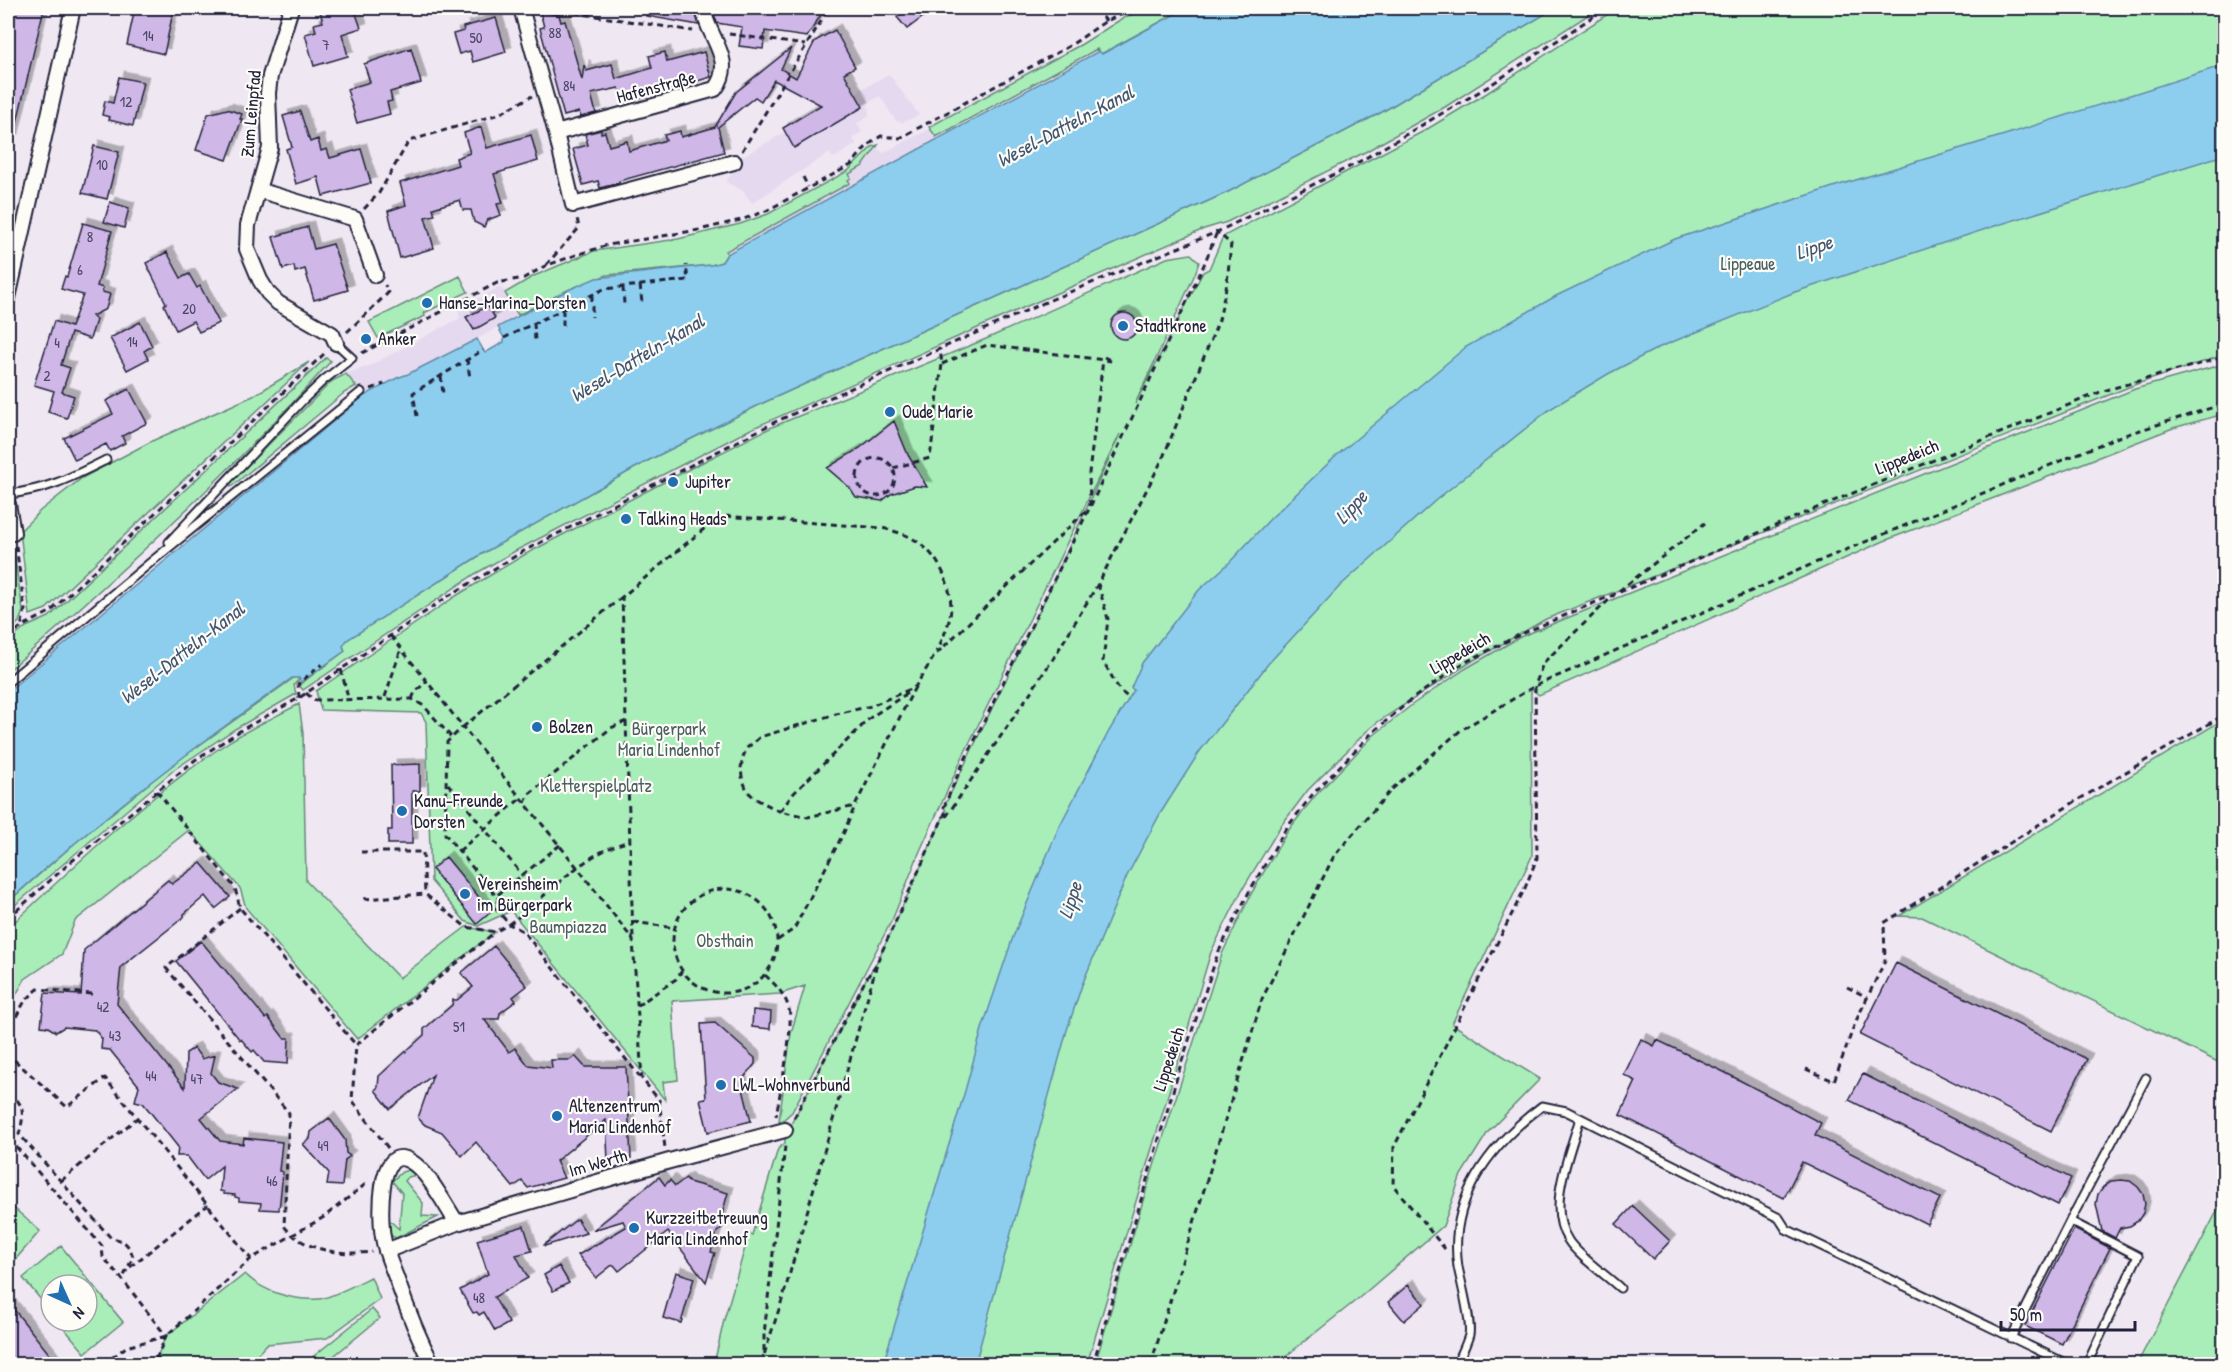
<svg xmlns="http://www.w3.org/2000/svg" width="2232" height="1372" viewBox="0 0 2232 1372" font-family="'Patrick Hand',sans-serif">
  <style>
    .built { fill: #e5d9ef }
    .green { fill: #a9eeb9; stroke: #66887a; stroke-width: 1.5 }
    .water { fill: #8dceee; stroke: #6289a6; stroke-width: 1.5 }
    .building { fill: #cfb7e7; stroke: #22223b; stroke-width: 1.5; filter: url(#shadow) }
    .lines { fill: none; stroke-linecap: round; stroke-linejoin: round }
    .service-casing { stroke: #22223b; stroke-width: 11 }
    .minor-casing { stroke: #22223b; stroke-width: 18 }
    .path { stroke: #22223b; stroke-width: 3; stroke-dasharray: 6 4.5; stroke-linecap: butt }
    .service { stroke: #fdfcf7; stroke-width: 7 }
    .minor { stroke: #fdfcf7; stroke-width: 14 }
    .poi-dot { fill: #1f6fb2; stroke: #fdfcf7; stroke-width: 2 }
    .labels { text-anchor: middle; stroke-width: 4.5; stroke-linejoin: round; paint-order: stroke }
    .number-label { font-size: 15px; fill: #4d4766 }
    .street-label { font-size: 18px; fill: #22223b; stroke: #fdfcf7 }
    .park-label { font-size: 18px; fill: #4a5f61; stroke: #fdfcf7 }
    .poi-label { font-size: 18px; fill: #22223b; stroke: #fdfcf7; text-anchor: start }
    .water-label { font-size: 20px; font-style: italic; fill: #425671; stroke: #fdfcf7 }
  </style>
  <defs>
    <filter id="shadow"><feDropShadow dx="5.5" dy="-5.5" stdDeviation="0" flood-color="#0004"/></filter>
  </defs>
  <rect width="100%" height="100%" fill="#efe7f2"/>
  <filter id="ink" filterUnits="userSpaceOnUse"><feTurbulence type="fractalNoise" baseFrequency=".0167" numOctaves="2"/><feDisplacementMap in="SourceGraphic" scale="12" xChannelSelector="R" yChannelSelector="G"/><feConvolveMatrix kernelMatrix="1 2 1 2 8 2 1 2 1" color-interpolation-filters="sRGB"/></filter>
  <g filter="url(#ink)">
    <path class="built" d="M889,74L919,115L903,122L896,121L880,96L868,103L869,114L865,119L857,123L862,132L852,138L856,144L834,158L829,153L752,203L743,191L726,182L743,156Z
      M930,129L937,140L727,254L722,262V239L848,173L876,147L883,153Z
      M499,287L506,292L518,315L498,327L449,355L408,374L396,378L364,396L346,374L371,365L460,318L458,310Z"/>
    <path class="green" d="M1149,8H1186L1101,54L1097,49L936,137L929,127L1082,44L1123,18Z
      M1555,8H1599L1445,107L1365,152L1227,222L1204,229L1018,310L751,429L517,550L475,574L303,690L299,685L345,651L343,646L346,640L485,552L651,459L765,402L1228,192L1382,112Z
      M1617,8H2224V355L2134,385L1546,619L1474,660L1379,721L1368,730L1308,790L1280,827L1242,890L1211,952L1087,1364H714L724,1320L749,1234L752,1235L778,1149L785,1143V1130L791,1124L866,979L878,960L946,811L944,807L1050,589L1120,434L963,756L919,853L893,918L792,1112L783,1120L779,1121L791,1033L805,986L780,994L672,1001L678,1080L663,1082L665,1100L511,911L478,926L465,921L431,881L426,722L421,713L321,710L316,691L456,596L524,555L693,467L772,427L986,339L1167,258L1191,254L1199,262L1195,274L1135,404L1190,297L1203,272L1209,269L1222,239L1226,235L1424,131L1487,93Z
      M878,145L863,166L849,174L851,178L848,180L850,183L726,251L727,254L722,262L712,265L607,275L568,290L518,315L505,293L534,276L594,251L678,239L740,224L768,214L848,171L872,147Z
      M460,276L468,292L424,313L425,316L378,338L369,322Z
      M326,358L331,361C231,472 121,574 8,671V642L26,627L49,617Z
      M309,362L46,609L30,615L20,531L41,510L82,478L152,441L253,396Z
      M2224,364V414L2173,428L1884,541L1539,695L1531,689L1532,856L1452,1024L1540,1079L1488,1132L1461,1175L1443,1226L1359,1298L1276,1364H1095L1145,1194L1222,954L1251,894L1287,832L1315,796L1374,735L1413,704L1465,669L1520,637L2135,389Z
      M346,374L356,386L344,393L231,487L229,484L332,381Z
      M8,549H13L23,611L19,622L8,632Z
      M295,677L299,679L294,685L296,694L235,729L175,769L8,911V902L74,844L173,764Z
      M299,704L303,733L306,881L399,978L466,927L495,932L357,1039L246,908L240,888L189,830L75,921L62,954L25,979L8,1009V928C77,863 148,796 227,743C250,728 275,717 299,704Z
      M2224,719V1065L1922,917L1899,916Z
      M412,1169L417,1175L408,1177L405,1181L423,1203L422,1216L438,1217L396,1238L387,1234L388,1219L399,1229L402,1193L392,1181L402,1172Z
      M2224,1198V1364H2137Z
      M8,1203L40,1231L8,1268Z
      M61,1246L123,1322L85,1353L58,1321H87V1285H51V1312L23,1278Z
      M245,1274C263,1292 294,1301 319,1299C331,1298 359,1283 371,1277L380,1299L327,1338L267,1344L248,1364H154L166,1336Z
      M372,1309L380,1318L324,1364H304Z"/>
    <path class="water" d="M1186,8H1555L1382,112L1228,192L765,402L651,459L485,552L347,640L343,646L345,651L301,682L299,678H292C193,748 97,820 8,902V691L364,396L397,378L408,374L477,339L485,353L504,342V338L498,327L568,290L596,278L711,265L722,262L727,254L1099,51L1102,54Z
      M2224,65V155L1998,225L1795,292L1660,347L1608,374L1550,409L1436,500L1340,586L1268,664L1234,708L1200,751L1160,814L1127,876L1082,985L1067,1030L975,1364H883L965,1091L982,1029L1013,937L1058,829L1109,731L1134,690L1131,688L1142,663L1199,590L1228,564L1270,519L1336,456L1466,347L1556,296L1675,239L1836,186L2011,133Z"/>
    <path class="building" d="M10,8H44L13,139L8,138V18Z
      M135,8H174L164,54L127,45Z
      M319,8H354L361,28L342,34L348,56L314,66L305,34L316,31L314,24L323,22Z
      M647,8H694L699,25L646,16Z
      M712,8H786L822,13L807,37L765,31L763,49L739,46L742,27L717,23Z
      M898,8H935L907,29L897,17L902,13Z
      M540,12L559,15L561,22L565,21L582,80L584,65L586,71L612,64L616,79L652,68L649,56L665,52L667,62L704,52L711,77L623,103L619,88L591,94L596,113L581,117L579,112L564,116L540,28L544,27Z
      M496,18L506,52L473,62L470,51L459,54L453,34L464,31L463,27Z
      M835,30L855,67L844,73L863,107L794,148L783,128L821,105L774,80L761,101L755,97L718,127L724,152L619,181V183L600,188L598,181L583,185L573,149L588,145L585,134L601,130V133L605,132L609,146L627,141L629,151L666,140L664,135L680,131L681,137L715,127L736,92L791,48L781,69L796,78L815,41Z
      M411,48L421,83L390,92L392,101L387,102L390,114L357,123L347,89L370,82L364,64Z
      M119,77L143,82L133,126L109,120L110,117L102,115L105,101L113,103Z
      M227,109L242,114L240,119H242L227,160L196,150L208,114Z
      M300,111L310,142L318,139L321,151L327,149L330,158L361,149L371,183L323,196L318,177L296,184L286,149L292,147L283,116Z
      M481,127L487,148L531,135L538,161L494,174L503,203L497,204L501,215L487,220L484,227L474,222L471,210H463L460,200L433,208L435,215L425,217L434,248L400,258L388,211L406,205L400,183L458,165L456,158L470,153L464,133Z
      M94,146L119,152L107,199L82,193Z
      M110,202L129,208L124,228L104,222Z
      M83,223L112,231L97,286L103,288L102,292L110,294L106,309L92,316L96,320L90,339L71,333L61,365L70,368L62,392L74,396L67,418L48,412L54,391L34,385L54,321L71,327L83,295L61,289L65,276L67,277Z
      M308,227L314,249L333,244L348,290L314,300L305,269L295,272L294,266L283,269L273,237Z
      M167,252L181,278L189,274L197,288L200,286L219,323L199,332L193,321L176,330L164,305L166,303L146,263Z
      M488,306L495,318L474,330L466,317Z
      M1111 326a13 13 0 1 1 26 0a13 13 0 1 1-26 0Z
      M140,322L152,346L144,351L148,359L127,370L110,338Z
      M129,389L147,423L122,436L125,443L110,451L106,444L75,460L64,438L113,414L106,401Z
      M894,421L908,455L927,487L915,486L891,494L882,501L856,497L850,488L827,468L860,448Z
      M420,764V791H412V844H388V830H392L391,765Z
      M446,857L491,912L477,924L432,869Z
      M201,863L230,897L215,909L205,896L184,914V917L121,967L117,1004L185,1088L186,1053L194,1048L202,1059L215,1055L211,1073L218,1082L238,1089L201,1118L220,1141L243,1144L244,1138L282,1142L279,1171L283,1172L279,1210L260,1209L261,1203L239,1201V1198L235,1197V1195L224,1194V1192L220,1191L222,1166L205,1180L187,1156H177L178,1147L143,1103L135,1101L139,1086L110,1050L101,1049L102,1039L95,1030L64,1027L56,1032L48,1027L41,1026L45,993L81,995L84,950L168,880L172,884Z
      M201,941L266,1019L268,1017L284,1038H289L288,1064L264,1062L254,1050L252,1052L241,1039L240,1040L176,961Z
      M494,946L527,986L513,997L516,1001L500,1013L499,1019H484L509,1052L515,1048L528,1065L552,1068L551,1060H570L575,1056L585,1067H626L631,1158L608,1160L606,1120L556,1161L564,1178L528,1188L522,1181L513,1187L476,1142L462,1156L442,1132L425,1125L418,1118L433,1075L390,1109L375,1090L378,1087L379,1076L424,1035V1029L452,1005L453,1000H457L473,987L461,973Z
      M1896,963L2087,1059L2051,1131L1860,1035Z
      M753,1010L771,1012L770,1029L752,1027Z
      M715,1023L755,1058V1064L741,1081L751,1121L708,1132L700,1099L706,1098L701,1024Z
      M1641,1039L1654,1046L1657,1040L1724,1072L1821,1123L1815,1135L1940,1198L1927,1224L1802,1162L1784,1198L1620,1115L1636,1081L1624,1075Z
      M1863,1074L2071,1178L2058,1205L1849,1100Z
      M329,1118L345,1140L346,1153L350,1156L345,1160L342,1186L327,1185L329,1173L303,1144L310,1139L311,1132Z
      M659,1177L665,1185L670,1180L675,1186L686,1178L689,1182L728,1193L720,1221L724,1226L717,1232L711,1252L715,1253L706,1282L668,1232L619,1271L614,1265L611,1266L596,1278L578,1255L626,1227L623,1221L593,1230Z
      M2121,1180L2130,1181L2138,1187L2143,1194L2145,1204L2143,1213L2138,1221L2130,1226L2120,1228L2115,1238L2102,1231L2096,1204L2098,1194L2103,1187L2111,1181Z
      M1633,1206L1670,1241L1653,1259L1616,1224Z
      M577,1219L586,1233L545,1246L544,1245Z
      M524,1226L532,1251L516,1255L528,1278L494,1297L509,1323L495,1331L484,1312L479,1315L477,1312L473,1313L460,1290L488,1274L477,1240Z
      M2074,1229L2110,1248L2062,1344L2025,1326Z
      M559,1266L569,1283L553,1291L544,1275Z
      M676,1272L694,1278L681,1323L663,1318Z
      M1408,1285L1424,1304L1404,1321L1388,1302Z
      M8,1302L58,1365H8Z"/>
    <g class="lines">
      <defs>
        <path id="service" d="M8,494C47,490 70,478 106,460
          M169,542L302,401L324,380L352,358L336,343
          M8,682L151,562L361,392
          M1580,1118C1570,1153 1546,1207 1568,1240C1577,1255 1606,1275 1620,1288
          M2011,1338L2070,1221
          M1457,1364C1461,1355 1466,1345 1469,1335C1472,1323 1461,1282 1458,1267C1448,1199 1490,1145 1542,1106L1566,1111L1779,1218L1786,1229L2067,1364
          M2087,1364L2138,1256L2070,1221L2146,1078"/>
        <path id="minor" d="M291,8L270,76L268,93L270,148L248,225L247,249L260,280L268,293L278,303L332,334L336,343
          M521,8L556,133L573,205L734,162
          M556,133L715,89C737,60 707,37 703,8
          M258,190L355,219L375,275
          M8,298L73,8
          M8,504L13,533
          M386,1251L457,1223L666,1162L785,1130
          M432,1364C418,1337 407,1309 397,1280C392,1266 385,1252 383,1237C380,1221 377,1142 410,1161C428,1171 445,1205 457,1223"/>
      </defs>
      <use href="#service" class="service-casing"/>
      <use href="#minor" class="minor-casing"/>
      <path class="path" d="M544,8L693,31
        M1096,8L1106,21
        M729,34L805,45
        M742,151L829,8
        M803,177L808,187
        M364,209L379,193L409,141L499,114L532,96
        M546,265L579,228L577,218
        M640,285L642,303
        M623,287L624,305
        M592,295V317
        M563,309V328
        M534,323L535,342
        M347,332L388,293L385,285
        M504,338L604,289L688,280L686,265
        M362,353L497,283L524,278L545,266L579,254L608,245L699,230L741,220L766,211L851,165L867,146L881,136L900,138L1071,45L1106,21L1137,8
        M467,359L470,378
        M942,364L987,345L1112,361L1104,357
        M441,376L443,394
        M371,389L384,384
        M417,416L413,393L483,350
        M857 477a19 19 0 1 1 38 0a19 19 0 1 1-38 0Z
        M893,468L930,458L942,364L940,349
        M1090,506L1089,473L1103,360
        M16,546L25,610L21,627
        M1098,584L1108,619L1103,661L1120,691L1129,698
        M1619,591L1705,523
        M391,636L463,727L622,597
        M8,638L21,627L50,612L325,353
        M341,669L348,698
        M915,687L855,806L808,817L779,811L756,799L747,791L742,777L741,768L743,757L747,748L760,737L836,714L871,706L915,687L935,655L1086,511
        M306,693L314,700L412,699L424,706L452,738
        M385,697L401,649
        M299,698L298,684L322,664
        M412,699L415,692L427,681
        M626,721L633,938
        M448,784L523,876
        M157,791L235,888L240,908L356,1045
        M525,803L528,795L611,728L626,721L622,597L711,523L724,516L882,528C890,530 898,532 905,535C936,547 955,585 950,617C947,629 942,641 936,652
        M780,811L794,793L871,717L909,692
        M946,817L1053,659L1098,584L1162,460L1219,320L1227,283L1231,244L1217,232
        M560,845L496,896L445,834L447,742L463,727L577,867L633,940L642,1079L659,1100L665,1148
        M459,851L521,798
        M361,852H423L425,894
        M673 941a52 52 0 1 1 104 0a52 52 0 1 1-104 0Z
        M498,897L496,909L509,924C549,896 581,852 631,841
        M364,899L425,894L466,927L495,932L509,924L523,931L641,1078
        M240,908L166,968L289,1113L284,1226C305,1252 341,1255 372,1252
        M8,918L72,861L195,760L243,729L299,698L447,597L524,551L777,421L1055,298L1217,232L1357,163L1489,86L1606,8
        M633,922L675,928
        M778,940L794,929L844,832L855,806
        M765,975C775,984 785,994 789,1009C794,1031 780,1091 776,1116
        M1847,987L1867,997
        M92,994L38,989L25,1001L9,1029L12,1058L67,1107L105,1078L251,1259
        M637,1006L676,979L682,971
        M1806,1069L1834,1081L1855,1023L1885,961L1884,923L2076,801L2224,715
        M8,1094C26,1102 24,1118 19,1134L111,1238C124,1240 129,1244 133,1257L123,1278
        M794,1118L866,979L877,963
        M8,1143L12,1142L102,1246L103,1257L122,1279L166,1336L154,1364
        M388,1148L352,1100L356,1045L495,932
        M61,1181L137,1118
        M1445,1249L1393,1185L1394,1147L1525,888L1537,858L1535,686L1543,663L1614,595
        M130,1267L208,1205
        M764,1351V1334L785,1146
        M104,1364L126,1347L166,1336L251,1259L324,1217L367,1183
        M761,1364L784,1294L878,960L946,811L944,807L958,774L1090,507L1203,267L1217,232
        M1093,1364L1180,1067L1218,953L1249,892L1285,830L1313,794L1372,733L1412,699L1462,664L1519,635L1824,505L2103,391L2224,357
        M1151,1364L1262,999L1334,856L1392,789L1461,730L1535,686L1824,559L2118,437L2224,404"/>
      <use href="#service" class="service"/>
      <use href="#minor" class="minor"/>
    </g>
  </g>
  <g class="poi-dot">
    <circle cx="427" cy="303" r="6"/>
    <circle cx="1123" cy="326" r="6"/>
    <circle cx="366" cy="339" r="6"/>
    <circle cx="890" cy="412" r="6"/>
    <circle cx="673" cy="482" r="6"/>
    <circle cx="626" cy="519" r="6"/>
    <circle cx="537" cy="727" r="6"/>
    <circle cx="402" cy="811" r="6"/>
    <circle cx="465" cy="894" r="6"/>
    <circle cx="721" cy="1085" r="6"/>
    <circle cx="557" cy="1116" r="6"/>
    <circle cx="634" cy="1228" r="6"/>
  </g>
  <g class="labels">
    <g class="number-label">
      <text x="555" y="38">88</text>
      <text x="148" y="41">14</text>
      <text x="476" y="43">50</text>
      <text x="326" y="50">7</text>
      <text x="569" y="91">84</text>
      <text x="126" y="107">12</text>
      <text x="102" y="170">10</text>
      <text x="90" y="242">8</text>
      <text x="80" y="275">6</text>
      <text x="189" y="314">20</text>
      <text x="132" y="347">14</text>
      <text x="57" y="348">4</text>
      <text x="47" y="381">2</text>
      <text x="103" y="1012">42</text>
      <text x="459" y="1032">51</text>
      <text x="115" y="1041">43</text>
      <text x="151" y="1081">44</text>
      <text x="197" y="1084">47</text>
      <text x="323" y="1151">49</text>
      <text x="272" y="1186">46</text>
      <text x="479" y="1303">48</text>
    </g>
    <g class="street-label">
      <text transform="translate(656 87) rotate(-15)" y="6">Hafenstraße</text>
      <text transform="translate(251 114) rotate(-85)" y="6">Zum Leinpfad</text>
      <text transform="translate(1907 457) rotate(-22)" y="6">Lippedeich</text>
      <text transform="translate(1460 653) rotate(-30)" y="6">Lippedeich</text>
      <text transform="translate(1169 1059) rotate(-72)" y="6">Lippedeich</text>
      <text transform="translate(598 1163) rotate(-16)" y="6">Im Werth</text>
    </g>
    <g class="park-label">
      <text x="1748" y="270">Lippeaue</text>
      <text x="669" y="735">Bürgerpark<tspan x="669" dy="21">Maria Lindenhof</tspan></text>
      <text x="596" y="792">Kletterspielplatz</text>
      <text x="568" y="933">Baumpiazza</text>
      <text x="725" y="947">Obsthain</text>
    </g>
    <g class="poi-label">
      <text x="439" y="309">Hanse-Marina-Dorsten</text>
      <text x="1135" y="332">Stadtkrone</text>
      <text x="378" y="345">Anker</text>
      <text x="902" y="418">Oude Marie</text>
      <text x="685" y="488">Jupiter</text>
      <text x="638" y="525">Talking Heads</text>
      <text x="549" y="733">Bolzen</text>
      <text x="414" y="807">Kanu-Freunde<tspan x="414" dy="21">Dorsten</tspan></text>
      <text x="477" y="890">Vereinsheim<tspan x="477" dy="21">im Bürgerpark</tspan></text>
      <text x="733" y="1091">LWL-Wohnverbund</text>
      <text x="569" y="1112">Altenzentrum<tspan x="569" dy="21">Maria Lindenhof</tspan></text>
      <text x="646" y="1224">Kurzzeitbetreuung<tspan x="646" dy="21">Maria Lindenhof</tspan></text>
    </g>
    <g class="water-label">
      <text transform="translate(1065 126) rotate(-28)" y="7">Wesel-Datteln-Kanal</text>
      <text transform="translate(1814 247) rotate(-19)" y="7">Lippe</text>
      <text transform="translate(637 358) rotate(-31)" y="7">Wesel-Datteln-Kanal</text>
      <text transform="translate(1351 507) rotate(-47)" y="7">Lippe</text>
      <text transform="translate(182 653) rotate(-38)" y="7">Wesel-Datteln-Kanal</text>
      <text transform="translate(1070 900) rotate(-72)" y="7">Lippe</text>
    </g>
  </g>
  <rect width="2232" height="1372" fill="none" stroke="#fdfcf7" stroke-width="30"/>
  <rect x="15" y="15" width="2202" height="1342" fill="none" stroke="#22223b" stroke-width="2" filter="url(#ink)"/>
  <g transform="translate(69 1303) rotate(135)"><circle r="28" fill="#fdfcf7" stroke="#a5a5ac" stroke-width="1.5"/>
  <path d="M0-4.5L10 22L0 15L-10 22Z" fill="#1f6fb2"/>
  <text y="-9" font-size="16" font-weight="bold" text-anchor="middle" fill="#22223b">N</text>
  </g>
  <path d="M2001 1321v9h134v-9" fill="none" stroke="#22223b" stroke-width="3"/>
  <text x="2010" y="1321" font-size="18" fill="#22223b" stroke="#fdfcf7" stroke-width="4.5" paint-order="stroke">50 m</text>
</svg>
